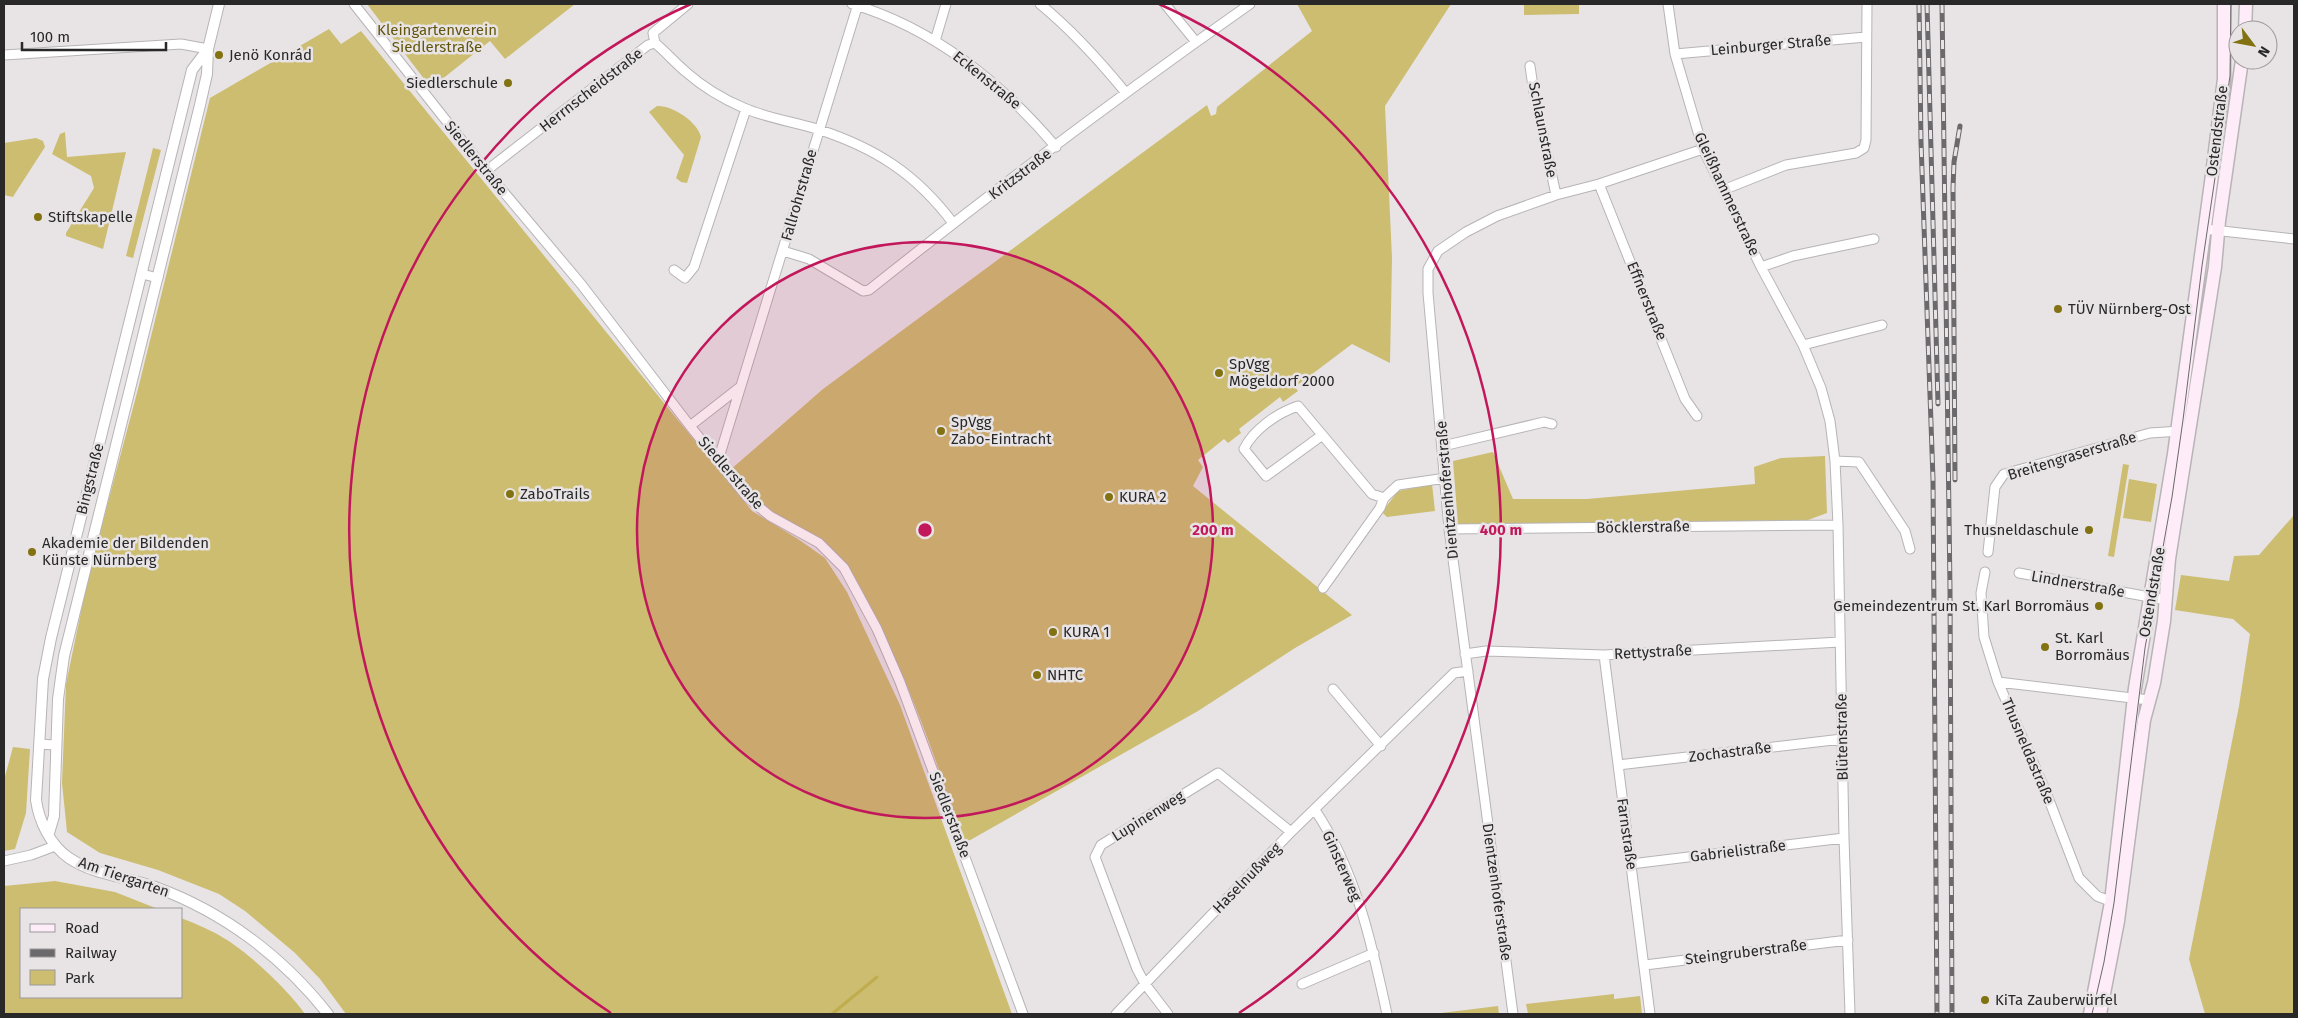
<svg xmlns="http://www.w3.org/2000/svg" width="2298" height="1018" viewBox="0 0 2298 1018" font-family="'Fira Sans',sans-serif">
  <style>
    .green { fill: #ccbd71 }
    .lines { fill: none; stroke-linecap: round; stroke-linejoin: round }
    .stream { stroke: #bfad4e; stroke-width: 3 }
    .minor-casing { stroke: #b7b4b6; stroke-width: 11 }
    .tertiary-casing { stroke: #b7b4b6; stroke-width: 12 }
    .secondary-casing { stroke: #b7b4b6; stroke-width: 15 }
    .minor { stroke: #fff; stroke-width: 9 }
    .tertiary { stroke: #fff; stroke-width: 10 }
    .secondary { stroke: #feecf8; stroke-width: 12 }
    .tram { stroke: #6b696b; stroke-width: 1 }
    .rail-casing { stroke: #6b696b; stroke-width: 5 }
    .rail { stroke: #e8e4e6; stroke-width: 3; stroke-dasharray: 9; stroke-linecap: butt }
    .ring { fill: none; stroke: #c2185b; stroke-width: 2.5 }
    .poi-dot { fill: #827212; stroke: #e8e4e6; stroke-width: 2 }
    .labels { text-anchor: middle; stroke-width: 5; stroke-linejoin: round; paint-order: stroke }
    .park-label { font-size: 15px; fill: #63560c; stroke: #e8e4e6 }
    .street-label { font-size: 15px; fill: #292829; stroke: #e8e4e6 }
    .poi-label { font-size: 15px; fill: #292829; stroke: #e8e4e6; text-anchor: start }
    .centre { fill: #c2185b; stroke: #e8e4e6; stroke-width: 2.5 }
    .ring-label { font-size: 15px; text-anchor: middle; font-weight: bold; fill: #c2185b; stroke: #e8e4e6; stroke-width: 5; stroke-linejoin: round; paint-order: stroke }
  </style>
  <rect width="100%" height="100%" fill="#e8e4e6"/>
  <path class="green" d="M367,4H575L505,59L490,41L431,88Z
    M1297,4H1451L1385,106L1392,258L1390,363L1352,344L1295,387L1298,391L1283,402L1280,397L1239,429L1241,433L1228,443L1224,439L1198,460L1203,467L1193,486L1352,615L1295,648L1198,711L965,843C937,766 912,687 874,614C864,594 854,573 839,556C820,534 790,524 767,509C752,499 741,484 730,470L823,389L1207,105L1211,116L1216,114L1217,107L1312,31Z
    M1524,4H1579V14L1524,15Z
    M329,29L341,44L361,31L752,511L798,539L825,558L847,592L900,705L1012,1014H346L320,979L295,953L245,911L219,894L158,870L100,853L67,832L62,783L66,684L88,578L138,389L210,98Z
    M657,106C672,105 698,122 701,137L687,183L681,182L676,178L684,155L649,112Z
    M65,132L67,157L126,152L103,249L66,236V233L94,188L91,176L52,154L60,134Z
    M36,138L43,141L45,147L16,192L13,197L4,195V143Z
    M153,148L161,150L133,258L126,256Z
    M1493,452L1513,499H1587L1755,484L1754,467L1781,458L1825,456L1827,513L1808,520L1458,525L1453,461Z
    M2123,464L2129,465L2114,557L2108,556Z
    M2129,479L2157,484L2151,522L2123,518Z
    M1432,484L1435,511L1387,517L1382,512L1398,491Z
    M2294,515V1014H2205L2189,959L2239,706L2250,634L2233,619L2175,610L2181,575L2229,581L2234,556L2259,555Z
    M13,747L30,749L26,813L15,849L4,851V780Z
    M55,881L115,892L158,909H21V997H181V918C197,924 213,931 227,940C251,955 289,991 305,1014H4V886Z
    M1614,994V999L1640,996L1642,1014H1528L1526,1004Z
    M1498,1006L1499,1014H1433Z"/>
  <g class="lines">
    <path class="stream" d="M832,1014L877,977"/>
    <defs>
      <path id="minor" d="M354,4L486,171L581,284L690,426L747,497L770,516L819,543L844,568L877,629L900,682L1023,1014
        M852,4C933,28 1002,83 1056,147
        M1040,4C1073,31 1099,60 1126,93
        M1165,4L1196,42
        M1668,4L1675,54L1703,149L1761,267L1803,345L1821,388L1830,421L1835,461L1838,525L1844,838L1850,1014
        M935,41L946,4
        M655,43L653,33L688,4
        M1675,54L1866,37
        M4,55L181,44L208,49
        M1530,66L1533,87L1556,195
        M486,171L648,45L655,43C666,52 675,63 686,72C703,87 723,99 744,108C767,118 794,122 817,129C876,148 916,174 953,223
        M1599,184L1685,399L1697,416
        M1723,190L1786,165L1856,153L1864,148L1866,140L1867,4
        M2204,229L2294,239
        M783,251L809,259L863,291L869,290C993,191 1120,95 1250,4
        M1761,267L1793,256L1874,239
        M674,270L685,278L694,267L746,109
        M142,274L158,278
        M1803,345L1882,325
        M690,426L740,387
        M1321,436L1266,476L1244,449C1253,430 1277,413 1298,406L1372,494L1384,498L1398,485L1446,478
        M1443,446L1544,422L1552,424
        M715,457L721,451L858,4
        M1835,461L1859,462L1905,531L1910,549
        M1449,529L1838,525
        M1988,552L1995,487L2004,474L2150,433L2181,431
        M1985,572L1981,593L1984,637L1998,682L2046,792L2079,878L2097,896L2115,903
        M2019,573L2166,600
        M1323,588L1380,508L1384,498
        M1465,654L1486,651L1604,655L1840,642
        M1604,655L1650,1014
        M1998,682L2149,700
        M1333,689L1381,746
        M39,744L55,745
        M1618,765L1842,739
        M1315,810C1356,871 1372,944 1387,1014
        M4,861L31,855L55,846
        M1631,864L1844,838
        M1645,965L1848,940
        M1302,984L1374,953
        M1116,1014L1291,832L1454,673L1468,671
        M1168,1014L1145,984L1137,969L1095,857L1101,845L1218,773L1291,832
        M1513,1014L1449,529L1428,293V269L1438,251L1466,232L1497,216L1556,195L1599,184L1703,149"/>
      <path id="tertiary" d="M208,49L192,70L51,638L43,679L36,800C39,821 50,845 69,858C94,875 127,877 155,887C224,912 283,957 328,1014
        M49,833L54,816L58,699L64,656L200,105L207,74L208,49L219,4"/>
      <path id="secondary" d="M2245,30L2246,4
        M2090,1014L2111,902L2135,688L2174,454L2212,175L2224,79V4
        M2100,1014L2118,921L2144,720L2154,683L2164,621L2169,559L2215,267L2219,221L2242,60"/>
    </defs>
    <use href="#minor" class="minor-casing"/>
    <use href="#tertiary" class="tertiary-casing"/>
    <use href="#secondary" class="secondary-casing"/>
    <use href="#minor" class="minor"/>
    <use href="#tertiary" class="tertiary"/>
    <use href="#secondary" class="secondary"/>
    <path class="tram" d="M2092,1014L2104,962L2114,903L2145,648L2172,497L2183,420L2202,266L2230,76L2231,4"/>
    <defs>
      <path id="rail" d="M1919,4L1921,142L1933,479L1937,1014
        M1927,4L1938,404
        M1942,4L1950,589L1952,1014
        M1955,480L1953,188L1954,162L1960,126"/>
    </defs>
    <use href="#rail" class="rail-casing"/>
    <use href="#rail" class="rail"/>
  </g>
  <circle cx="925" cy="530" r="288" fill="#c2185b" fill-opacity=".12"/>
  <g class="ring">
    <circle cx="925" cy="530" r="288"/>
    <path d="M611 1013A576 576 0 0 1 691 4M1159 4A576 576 0 0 1 1239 1013"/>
  </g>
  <g class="poi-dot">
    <circle cx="219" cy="55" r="5"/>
    <circle cx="508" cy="83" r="5"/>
    <circle cx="38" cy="217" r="5"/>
    <circle cx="2058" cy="309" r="5"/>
    <circle cx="1219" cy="373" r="5"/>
    <circle cx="941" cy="431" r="5"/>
    <circle cx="510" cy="494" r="5"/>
    <circle cx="1109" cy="497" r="5"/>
    <circle cx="2089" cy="530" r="5"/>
    <circle cx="32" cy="552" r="5"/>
    <circle cx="2099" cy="606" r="5"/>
    <circle cx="1053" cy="632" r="5"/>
    <circle cx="2045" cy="647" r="5"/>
    <circle cx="1037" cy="675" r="5"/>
    <circle cx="1985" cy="1000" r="5"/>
  </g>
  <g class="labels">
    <g class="park-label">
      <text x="437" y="35">Kleingartenverein<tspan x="437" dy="17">Siedlerstraße</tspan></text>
    </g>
    <g class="street-label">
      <text transform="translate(1771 45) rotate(-5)" y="5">Leinburger Straße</text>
      <text transform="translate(987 80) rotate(39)" y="5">Eckenstraße</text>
      <text transform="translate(591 90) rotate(-38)" y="5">Herrnscheidstraße</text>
      <text transform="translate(1543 130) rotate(79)" y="5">Schlaunstraße</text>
      <text transform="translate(2217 131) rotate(-83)" y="5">Ostendstraße</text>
      <text transform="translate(476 158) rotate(51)" y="5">Siedlerstraße</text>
      <text transform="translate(1020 174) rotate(-37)" y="5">Kritzstraße</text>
      <text transform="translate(1727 194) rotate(65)" y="5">Gleißhammerstraße</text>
      <text transform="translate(799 195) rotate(-74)" y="5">Fallrohrstraße</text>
      <text transform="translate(1647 301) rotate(68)" y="5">Effnerstraße</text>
      <text transform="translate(2072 456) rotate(-17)" y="5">Breitengraserstraße</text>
      <text transform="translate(731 473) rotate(49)" y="5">Siedlerstraße</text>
      <text transform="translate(90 479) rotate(-76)" y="5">Bingstraße</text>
      <text transform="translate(1447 490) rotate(-95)" y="5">Dientzenhoferstraße</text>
      <text transform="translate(1643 527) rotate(-1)" y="5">Böcklerstraße</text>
      <text transform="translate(2078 584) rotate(10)" y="5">Lindnerstraße</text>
      <text transform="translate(2152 592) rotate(-80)" y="5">Ostendstraße</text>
      <text transform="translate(1653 652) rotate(-3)" y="5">Rettystraße</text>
      <text transform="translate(1842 737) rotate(-91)" y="5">Blütenstraße</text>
      <text transform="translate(2028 751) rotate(67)" y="5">Thusneldastraße</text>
      <text transform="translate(1730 752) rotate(-7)" y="5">Zochastraße</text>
      <text transform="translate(950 815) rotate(69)" y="5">Siedlerstraße</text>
      <text transform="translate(1148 816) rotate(-32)" y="5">Lupinenweg</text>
      <text transform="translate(1627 834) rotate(82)" y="5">Farnstraße</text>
      <text transform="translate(1738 851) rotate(-7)" y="5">Gabrielistraße</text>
      <text transform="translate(1342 866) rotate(66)" y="5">Ginsterweg</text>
      <text transform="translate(124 877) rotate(19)" y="5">Am Tiergarten</text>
      <text transform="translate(1247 878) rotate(-46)" y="5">Haselnußweg</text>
      <text transform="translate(1497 892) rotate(82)" y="5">Dientzenhoferstraße</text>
      <text transform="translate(1746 952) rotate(-7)" y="5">Steingruberstraße</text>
    </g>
    <g class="poi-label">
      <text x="229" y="60">Jenö Konrád</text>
      <text x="498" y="88" text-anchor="end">Siedlerschule</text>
      <text x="48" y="222">Stiftskapelle</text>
      <text x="2068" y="314">TÜV Nürnberg-Ost</text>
      <text x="1229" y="369">SpVgg<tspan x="1229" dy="17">Mögeldorf 2000</tspan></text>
      <text x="951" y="427">SpVgg<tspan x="951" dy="17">Zabo-Eintracht</tspan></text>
      <text x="520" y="499">ZaboTrails</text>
      <text x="1119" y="502">KURA 2</text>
      <text x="2079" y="535" text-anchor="end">Thusneldaschule</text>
      <text x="42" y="548">Akademie der Bildenden<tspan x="42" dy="17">Künste Nürnberg</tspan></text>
      <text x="2089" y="611" text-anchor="end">Gemeindezentrum St. Karl Borromäus</text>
      <text x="1063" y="637">KURA 1</text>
      <text x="2055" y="643">St. Karl<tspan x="2055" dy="17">Borromäus</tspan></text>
      <text x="1047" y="680">NHTC</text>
      <text x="1995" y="1005">KiTa Zauberwürfel</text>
    </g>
  </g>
  <circle cx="925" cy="530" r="8" class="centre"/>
  <g class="ring-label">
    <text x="1213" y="535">200 m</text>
    <text x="1501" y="535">400 m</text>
  </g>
  <rect width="2298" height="1018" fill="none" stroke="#292829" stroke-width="10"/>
  <rect x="20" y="908" width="162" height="90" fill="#e8e4e6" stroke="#9c999a"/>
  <rect x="30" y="924" width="25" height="8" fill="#feecf8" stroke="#9c999a"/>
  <text x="65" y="933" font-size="15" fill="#292829">Road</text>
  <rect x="30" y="949" width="25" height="8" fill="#6b696b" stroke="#9c999a"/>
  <text x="65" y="958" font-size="15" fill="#292829">Railway</text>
  <rect x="30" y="970" width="25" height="15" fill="#ccbd71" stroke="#9c999a"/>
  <text x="65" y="983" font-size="15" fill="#292829">Park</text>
  <g transform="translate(2253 45) rotate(122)"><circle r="24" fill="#e8e4e6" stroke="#9c999a"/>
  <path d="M0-4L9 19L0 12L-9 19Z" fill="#827212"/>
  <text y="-8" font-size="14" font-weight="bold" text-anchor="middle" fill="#292829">N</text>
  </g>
  <path d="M22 42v8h144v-8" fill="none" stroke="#292829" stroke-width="2.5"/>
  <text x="30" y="42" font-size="15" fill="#292829" stroke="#e8e4e6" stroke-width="4" paint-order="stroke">100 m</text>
</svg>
